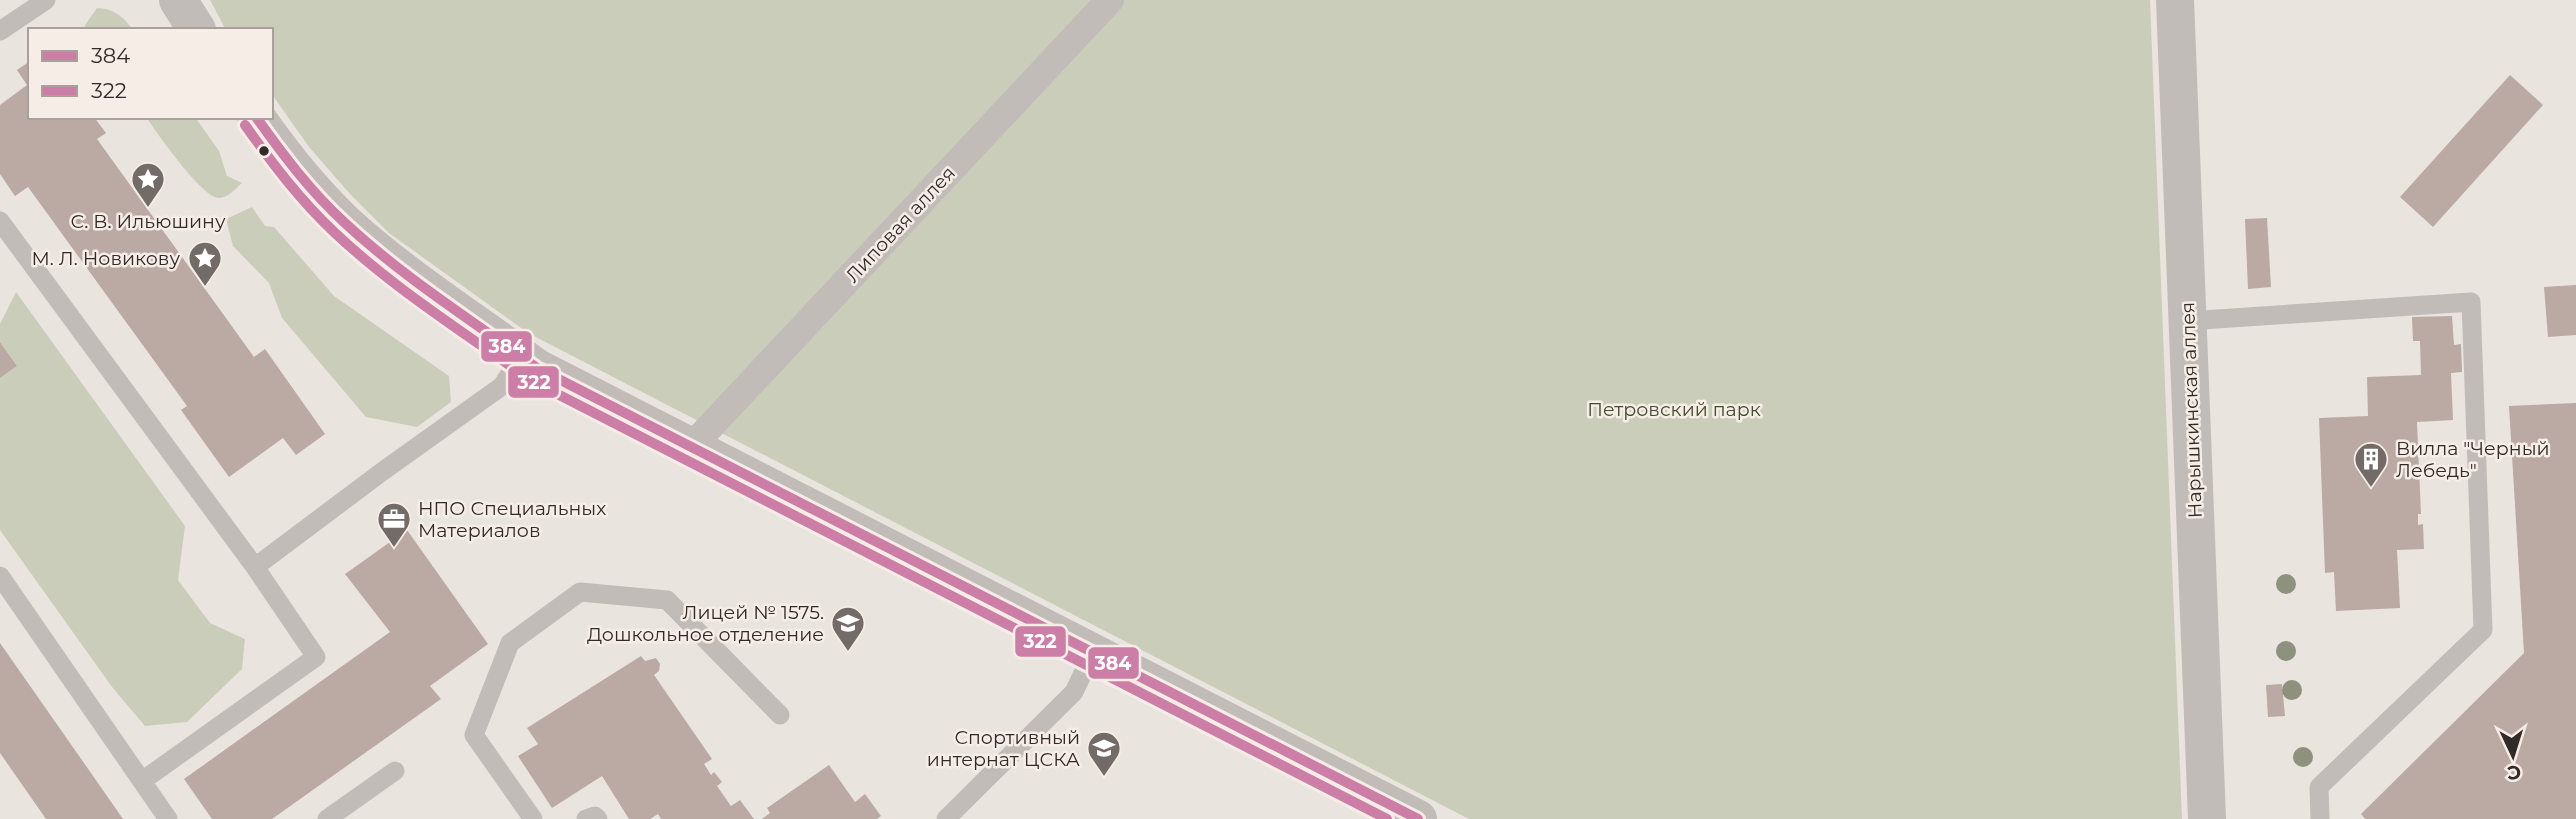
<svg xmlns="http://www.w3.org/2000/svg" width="2576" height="819" viewBox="0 0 2576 819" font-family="Montserrat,sans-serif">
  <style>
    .green { fill: #cbcdbb }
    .building { fill: #bba9a3 }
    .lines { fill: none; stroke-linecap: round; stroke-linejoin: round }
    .service { stroke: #c2bcb8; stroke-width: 19 }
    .pedestrian { stroke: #c2bcb8; stroke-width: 28 }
    .tertiary { stroke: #c2bcb8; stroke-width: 38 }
    .bus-1-casing { stroke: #f6eee6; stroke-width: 16 }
    .bus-2-casing { stroke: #f6eee6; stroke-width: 16 }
    .bus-1 { stroke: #cc7ea7; stroke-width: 10 }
    .bus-2 { stroke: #cc7ea7; stroke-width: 10 }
    .tree { fill: #8e917e }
    .bus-dot { fill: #322a27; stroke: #f6eee6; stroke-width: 2.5 }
    .labels { text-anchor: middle; stroke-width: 5; stroke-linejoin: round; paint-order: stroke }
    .poi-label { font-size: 19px; fill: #322a27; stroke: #f6eee6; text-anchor: end }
    .street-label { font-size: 19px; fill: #322a27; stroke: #f6eee6 }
    .park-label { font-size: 19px; fill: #434d2f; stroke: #f6eee6 }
    .line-badge { stroke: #f6eee6; stroke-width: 2.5 }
    .badge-label { font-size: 19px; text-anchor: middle; font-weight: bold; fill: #fff }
  </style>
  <rect width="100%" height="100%" fill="#eae4df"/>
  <path class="green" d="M210,0H2150L2182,819H1469L528,333L389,233L350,194L309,147L271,93V30H226Z
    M97,8C113,8 124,17 133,30H86L85,25Z
    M146,117H195L219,151L227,176L242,183C235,189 228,198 219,198C202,198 157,133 146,117Z
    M252,207L265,226L274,227L334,296L449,376L451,402L417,427L366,417L282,318L269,283L233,246L226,219Z
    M16,292L185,526L178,580L210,623L245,639L242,669L187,722L145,726L112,687L0,530V378L17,366L0,342V324Z"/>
  <path class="building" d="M30,61V117H94L106,133L97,139L254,357L265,349L325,434L296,455L283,438L229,477L181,410L187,406L28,187L15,196L0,174V105L27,85L17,70Z
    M2510,75L2543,105L2433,227L2400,197Z
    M2267,218L2271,287L2248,289L2245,219Z
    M2576,285V335L2548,337L2544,287Z
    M2452,316L2454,345L2461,344L2462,372L2451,373L2453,420L2417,422L2421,514H2418V525L2423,524L2424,549L2397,550L2400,608L2336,611L2334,572L2325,573L2319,418L2368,416L2367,377L2421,375L2420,341H2413L2412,317Z
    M0,342L17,366L0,378Z
    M2576,403V819H2365L2361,814L2524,653L2509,406Z
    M407,530L488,644L430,686L441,699L272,819H212L184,779L390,632L345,574Z
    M0,643L84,763L123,819H46L0,753Z
    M641,656L645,661L656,658L660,664L659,671L654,675L712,759L704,764L711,775L714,772L722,782L717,786L731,806L740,800L754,819H661L658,814L650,819H629L602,776L552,808L518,756L538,744L527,728Z
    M2282,684L2285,716L2268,717L2266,685Z
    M829,765L855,802L865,794L881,816L877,819H762L770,813L767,808Z"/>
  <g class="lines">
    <path class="service" d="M0,31L46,0
      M0,221L255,567L316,657L142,781
      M2187,321L2471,302L2483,630L2319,787L2320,819
      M255,567L383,471L502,386L521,356
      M0,576L168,819
      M327,819L395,771
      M533,819L474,735L510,643L580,592L667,600L780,715
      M586,819L595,816L598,819
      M946,819L1074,692L1092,654"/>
    <path class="pedestrian" d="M690,448L1110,0"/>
    <path class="tertiary" d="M178,0L197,30
      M2175,0L2207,819
      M256,117C282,154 312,192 345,223C404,277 473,320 537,368L1418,819"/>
    <defs>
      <path id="bus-1" d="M256,117C283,155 311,192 345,223C404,278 473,321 537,368L1418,819"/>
      <path id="bus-2" d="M245,125C272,163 300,200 334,232C393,288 464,332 530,380L1387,819"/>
    </defs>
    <use href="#bus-1" class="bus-1-casing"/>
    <use href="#bus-2" class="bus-2-casing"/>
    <use href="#bus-1" class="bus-1"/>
    <use href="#bus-2" class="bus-2"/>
  </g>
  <g class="tree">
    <circle cx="2286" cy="584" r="10"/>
    <circle cx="2286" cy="651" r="10"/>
    <circle cx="2292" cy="690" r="10"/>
    <circle cx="2303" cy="757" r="10"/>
  </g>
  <defs>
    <symbol id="sight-pin" viewBox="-11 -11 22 30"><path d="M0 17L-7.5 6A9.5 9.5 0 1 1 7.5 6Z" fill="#726b67" stroke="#f6eee6"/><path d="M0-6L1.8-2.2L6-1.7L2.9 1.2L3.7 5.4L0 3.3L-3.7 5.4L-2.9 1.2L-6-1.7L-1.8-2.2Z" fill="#fff"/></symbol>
    <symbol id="building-pin" viewBox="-11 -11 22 30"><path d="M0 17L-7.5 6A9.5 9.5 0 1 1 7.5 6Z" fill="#726b67" stroke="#f6eee6"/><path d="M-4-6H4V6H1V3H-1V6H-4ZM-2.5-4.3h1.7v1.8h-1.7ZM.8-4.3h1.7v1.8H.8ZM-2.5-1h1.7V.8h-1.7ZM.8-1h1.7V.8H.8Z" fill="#fff"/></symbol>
    <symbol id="office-pin" viewBox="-11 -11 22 30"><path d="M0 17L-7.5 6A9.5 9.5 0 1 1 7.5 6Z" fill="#726b67" stroke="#f6eee6"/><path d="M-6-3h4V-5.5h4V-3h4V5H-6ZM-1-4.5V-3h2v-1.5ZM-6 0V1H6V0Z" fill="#fff"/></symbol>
    <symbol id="school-pin" viewBox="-11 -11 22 30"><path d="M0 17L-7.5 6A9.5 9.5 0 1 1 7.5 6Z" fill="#726b67" stroke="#f6eee6"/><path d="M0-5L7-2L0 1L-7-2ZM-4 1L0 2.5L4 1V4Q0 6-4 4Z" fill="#fff"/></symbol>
  </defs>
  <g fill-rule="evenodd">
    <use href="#sight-pin" x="129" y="160" width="38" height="52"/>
    <use href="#sight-pin" x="186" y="239" width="38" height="52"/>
    <use href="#building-pin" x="2352" y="440" width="38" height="52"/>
    <use href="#office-pin" x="375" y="500" width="38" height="52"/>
    <use href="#school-pin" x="829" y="604" width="38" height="52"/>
    <use href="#school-pin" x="1085" y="729" width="38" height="52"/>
  </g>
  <circle class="bus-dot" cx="264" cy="151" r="6"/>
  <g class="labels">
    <g class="poi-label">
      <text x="148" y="228" text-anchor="middle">С. В. Ильюшину</text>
      <text x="180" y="265">М. Л. Новикову</text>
      <text x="2396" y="455" text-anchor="start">Вилла "Черный<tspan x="2396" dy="22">Лебедь"</tspan></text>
      <text x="418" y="515" text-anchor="start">НПО Специальных<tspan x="418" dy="22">Материалов</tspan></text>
      <text x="824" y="619">Лицей № 1575.<tspan x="824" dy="22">Дошкольное отделение</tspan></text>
      <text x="1080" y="744">Спортивный<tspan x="1080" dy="22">интернат ЦСКА</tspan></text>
    </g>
    <g class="street-label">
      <text transform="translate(900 224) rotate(-47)" y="7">Липовая аллея</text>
      <text transform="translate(2191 410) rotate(-92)" y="7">Нарышкинская аллея</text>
    </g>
    <g class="park-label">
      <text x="1674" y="416">Петровский парк</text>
    </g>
  </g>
  <g class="line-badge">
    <rect x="480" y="330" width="53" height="33" rx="7" fill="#cc7ea7"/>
    <rect x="507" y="365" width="53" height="34" rx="7" fill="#cc7ea7"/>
    <rect x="1014" y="625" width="53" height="33" rx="7" fill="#cc7ea7"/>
    <rect x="1087" y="646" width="53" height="34" rx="7" fill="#cc7ea7"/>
  </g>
  <g class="badge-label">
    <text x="507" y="353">384</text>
    <text x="534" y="389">322</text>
    <text x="1040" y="648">322</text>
    <text x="1113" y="670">384</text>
  </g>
  <rect x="28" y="28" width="245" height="91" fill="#f6eee6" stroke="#a8a09a" stroke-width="2"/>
  <rect x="42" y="51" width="35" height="10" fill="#cc7ea7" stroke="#a8a09a" stroke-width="2"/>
  <text x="91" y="63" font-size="21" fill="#322a27">384</text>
  <rect x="42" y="86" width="35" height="10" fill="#cc7ea7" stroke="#a8a09a" stroke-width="2"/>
  <text x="91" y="98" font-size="21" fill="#322a27">322</text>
  <g transform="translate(2513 756) rotate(176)" stroke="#f6eee6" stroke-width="5" paint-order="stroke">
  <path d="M0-5L12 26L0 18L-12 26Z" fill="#322a27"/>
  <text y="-10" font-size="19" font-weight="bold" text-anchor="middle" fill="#322a27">С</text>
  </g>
</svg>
